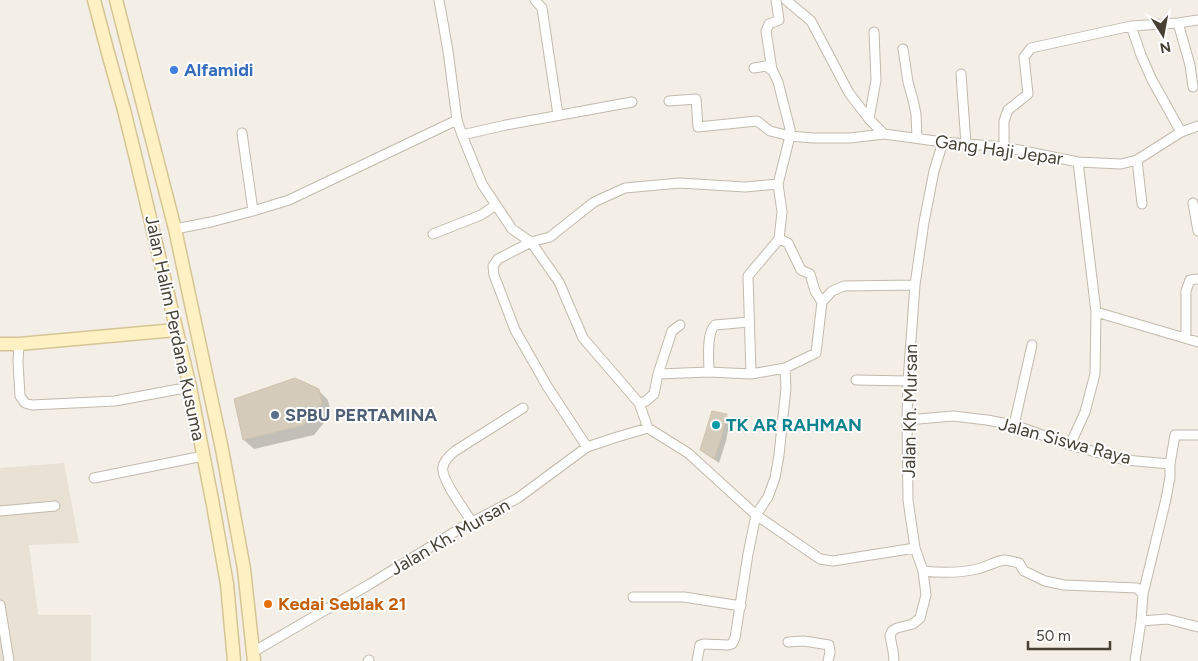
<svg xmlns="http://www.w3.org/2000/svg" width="1198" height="661" viewBox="0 0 1198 661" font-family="Figtree,sans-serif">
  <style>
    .residential { fill: #e8e1d4 }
    .shadow { fill: #0003 }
    .building { fill: #d5cbbb; stroke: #d0c3ae }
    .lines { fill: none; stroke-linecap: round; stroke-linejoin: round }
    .street-casing { stroke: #c2baab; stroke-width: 11 }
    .secondary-casing { stroke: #d5c494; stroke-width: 15 }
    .street { stroke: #fff; stroke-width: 9 }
    .secondary { stroke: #fff1c4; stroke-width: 12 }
    .shop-dot { fill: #3f7fe0; stroke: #fff; stroke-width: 2 }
    .service-dot { fill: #5c6f8a; stroke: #fff; stroke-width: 2 }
    .culture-dot { fill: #0f9aa8; stroke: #fff; stroke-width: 2 }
    .food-dot { fill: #e8710a; stroke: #fff; stroke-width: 2 }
    .labels { text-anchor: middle; stroke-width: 4; stroke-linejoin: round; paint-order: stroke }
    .shop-label { font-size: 18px; font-weight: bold; fill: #366cbe; stroke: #fff; text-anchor: start }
    .street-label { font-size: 18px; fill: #464035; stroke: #fff }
    .service-label { font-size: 18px; font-weight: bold; fill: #4e5e75; stroke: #fff; text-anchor: start }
    .culture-label { font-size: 18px; font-weight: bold; fill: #0d838f; stroke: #fff; text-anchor: start }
    .food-label { font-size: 18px; font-weight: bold; fill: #c56008; stroke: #fff; text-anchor: start }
  </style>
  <rect width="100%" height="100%" fill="#f3efe6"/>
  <path class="residential" d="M64,463L79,543L29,545L38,615H91V661H0V468Z"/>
  <path class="shadow" d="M318,390L328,400L331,414L314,435L254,449L244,440Z
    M726,415L730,420L726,441L719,463L706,454L701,450Z"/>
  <path class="building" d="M295,378L319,389L322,404L304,425L243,440L234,399Z
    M712,411L727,414L722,436L714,459L700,450Z"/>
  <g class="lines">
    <defs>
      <path id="street" d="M439,0L448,51L457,120L462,135L482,184L512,229L531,242L559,282L583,338L639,403L648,428L688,453L756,515L820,559L833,561L915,548
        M535,0L542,8L558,115
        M786,0L811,21L849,93L869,119L884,134
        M1178,23L1190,65L1193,87
        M1131,26L1141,55L1152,80L1181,132
        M903,49L908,82L913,100L916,114L917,138
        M772,70L766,31L769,24L779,20L776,0
        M961,74L966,144
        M669,101L696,99L698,127L757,121L770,131L790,136L813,138H850L884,134L943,142L1004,147L1078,162L1121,164L1137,160L1181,132L1198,126
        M869,119L876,80L874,32
        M242,133L253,211
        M462,135L506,125L632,102
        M1004,147V121L1008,110L1028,94L1024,57L1031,48L1131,26L1178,23L1198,20
        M1137,160L1142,204
        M1193,203L1198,231
        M175,229L211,222L253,211L289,200L457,120
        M433,234L481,215L496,205
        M822,302L832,291L844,286L915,285
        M1096,312L1198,342
        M1186,338V291L1190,280L1198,279
        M19,344L18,362L20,396L25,403L32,405L115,401L190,387
        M709,372C709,360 706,333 715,325L749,322
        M658,374L709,372L751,374L785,368L816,353L822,302L815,291L810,274L801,270L788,243L779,239
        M751,374L748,276L779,239L782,212L778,184
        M856,380L908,381
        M639,403L646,401L654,394L658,374L672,331L680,325
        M907,420L953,416L987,420L1014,425L1070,445L1125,460L1170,464L1175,435H1198
        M1014,425L1032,345
        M1070,445L1085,412L1095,374L1096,312L1078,162
        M587,447L547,386L515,330L494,275L493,266L498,259L531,242L550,237L594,202L625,188L680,183L745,187L778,184L790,136V129L778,82L773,71L766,66L754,68
        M94,478L203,456
        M0,511L55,506
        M472,522C465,511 440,478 443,467C444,460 450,455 455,451L523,408
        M923,571C941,573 960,573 977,569C986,567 994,562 1004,560C1009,560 1014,562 1019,563L1024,571L1045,581L1064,585L1137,588L1143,594
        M633,597H684L741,606
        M0,605L9,661
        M1141,621L1167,619L1198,627
        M788,642L804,641L829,645L830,652L828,661
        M253,652L370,584L461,528L518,498L587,447L617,437L648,428
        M368,661L369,660
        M697,661L700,645L704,644L728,645L732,644L735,638L748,554L756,515L768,497L775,478L779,455L786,388L785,368
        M894,661L893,651L890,636L892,631L897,628L913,624L920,618L926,595L923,571L915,548L908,500L907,420L908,381L915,285L924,222L934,171L943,142
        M1135,661L1141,621L1143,594L1166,499L1170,477V464"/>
      <path id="secondary" d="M94,0L108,53L124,110L137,163L190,387L213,505L227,584L234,661
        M116,0L175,229L222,449L244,569L254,661
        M0,344H19L176,330"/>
    </defs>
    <use href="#street" class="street-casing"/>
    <use href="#secondary" class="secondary-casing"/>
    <use href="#street" class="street"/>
    <use href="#secondary" class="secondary"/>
  </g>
  <circle class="shop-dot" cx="174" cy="70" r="5"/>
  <circle class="service-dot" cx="275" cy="415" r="5"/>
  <circle class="culture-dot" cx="716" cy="425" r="5"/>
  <circle class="food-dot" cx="268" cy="604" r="5"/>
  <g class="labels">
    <g class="shop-label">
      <text x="184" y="76">Alfamidi</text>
    </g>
    <g class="street-label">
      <text transform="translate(999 150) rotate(8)" y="6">Gang Haji Jepar</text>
      <text transform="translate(175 328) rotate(78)" y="6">Jalan Halim Perdana Kusuma</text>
      <text transform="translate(910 411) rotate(-89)" y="6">Jalan Kh. Mursan</text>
      <text transform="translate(1065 441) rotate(15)" y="6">Jalan Siswa Raya</text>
      <text transform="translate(450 537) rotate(-30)" y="6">Jalan Kh. Mursan</text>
    </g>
    <g class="service-label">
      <text x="285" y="421">SPBU PERTAMINA</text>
    </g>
    <g class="culture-label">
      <text x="726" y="431">TK AR RAHMAN</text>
    </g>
    <g class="food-label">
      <text x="278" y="610">Kedai Seblak 21</text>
    </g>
  </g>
  <g transform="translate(1163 35) rotate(169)" stroke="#ffffff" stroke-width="4" paint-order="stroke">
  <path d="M0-4L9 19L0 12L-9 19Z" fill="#464035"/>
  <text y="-8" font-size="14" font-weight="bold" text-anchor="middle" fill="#464035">N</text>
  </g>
  <path d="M1028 641v8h82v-8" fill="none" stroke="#464035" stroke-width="2.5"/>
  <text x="1036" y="641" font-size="15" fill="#464035" stroke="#ffffff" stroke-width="4" paint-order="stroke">50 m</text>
</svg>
